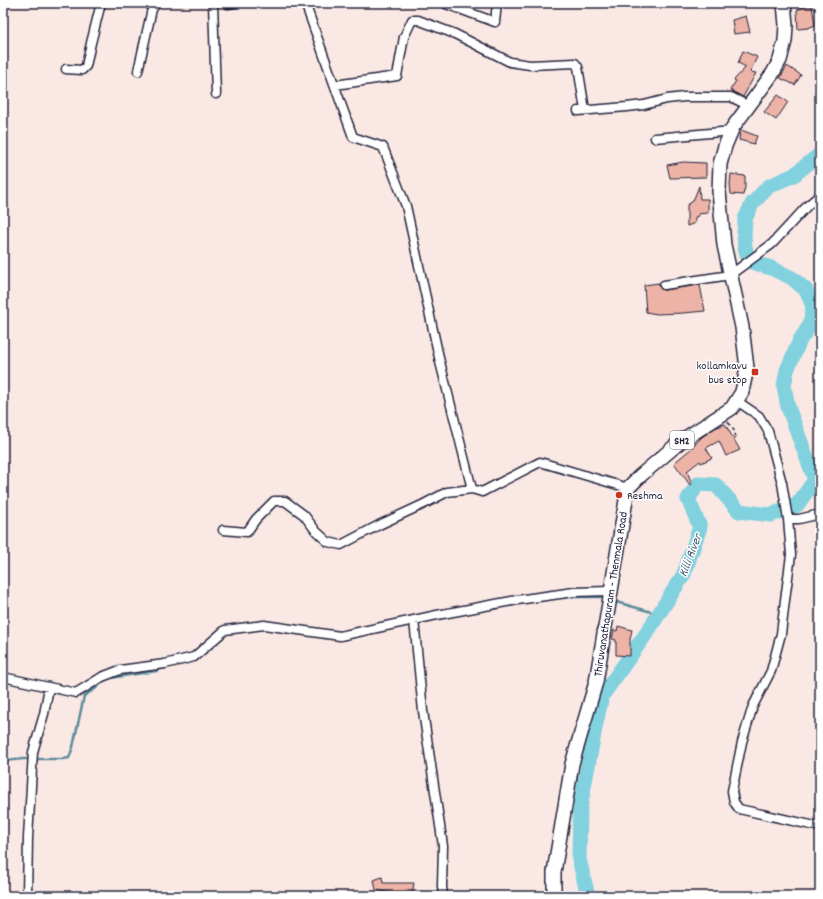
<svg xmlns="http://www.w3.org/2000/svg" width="823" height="899" viewBox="0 0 823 899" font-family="Dekko,sans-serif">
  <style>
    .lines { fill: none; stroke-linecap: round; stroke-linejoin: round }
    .stream { stroke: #5c8b9d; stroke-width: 2.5 }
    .river { stroke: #82d1df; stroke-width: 15 }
    .building { fill: #edb3a6; stroke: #22223b }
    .minor-casing { stroke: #22223b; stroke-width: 11 }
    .primary-casing { stroke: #22223b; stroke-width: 16 }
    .path { stroke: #22223b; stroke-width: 1.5; stroke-dasharray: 4 3; stroke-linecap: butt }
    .minor { stroke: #fff; stroke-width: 8 }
    .primary { stroke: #fff; stroke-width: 13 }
    .poi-dot { fill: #c8321e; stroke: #fff; stroke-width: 1.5 }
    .labels { text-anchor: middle; stroke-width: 3; stroke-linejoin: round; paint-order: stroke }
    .shield { fill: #fff; stroke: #646476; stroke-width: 1 }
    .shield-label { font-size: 11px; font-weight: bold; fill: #22223b }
    .poi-label { font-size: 12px; fill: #22223b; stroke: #fff; text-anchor: end }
    .street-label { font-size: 12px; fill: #22223b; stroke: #fff }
    .water-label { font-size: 13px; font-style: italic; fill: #445f74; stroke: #fff }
  </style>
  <rect width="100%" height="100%" fill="#fae8e4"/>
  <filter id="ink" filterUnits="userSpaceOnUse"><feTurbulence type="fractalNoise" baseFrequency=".025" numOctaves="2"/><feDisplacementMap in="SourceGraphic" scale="8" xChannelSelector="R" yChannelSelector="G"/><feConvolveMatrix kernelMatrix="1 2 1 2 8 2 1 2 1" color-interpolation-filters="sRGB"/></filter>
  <g filter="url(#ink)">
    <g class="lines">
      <path class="stream" d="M815,480L819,492L820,493
        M562,597H602
        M616,602L659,614
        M509,606L524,603
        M110,678L156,671L166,667
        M3,761L23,759H63L69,758L73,747L84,696L95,689L106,679"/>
      <path class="river" d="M588,896L579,859L580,808L596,723L602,696L648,631L684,574L700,527L688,499L698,484L716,485L739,511L771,515L797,505L815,480L788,407L784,386L787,370L800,340L810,325L813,306L806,290L792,278L771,268L749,261L745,247L744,235L745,219L752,204L769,186L794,175L820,154"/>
    </g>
    <path class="building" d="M806,6H812L815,25L808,28L798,29L797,10Z
      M746,16L750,32L734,34L732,20Z
      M743,51L757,57L750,72L756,73L743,97L730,90L736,81L734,80L746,67L738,63Z
      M787,66L801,75L795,85L780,78Z
      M778,95L788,102L776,120L764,112Z
      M741,130L757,136L754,144L739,140L740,132Z
      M683,162L706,163V177L670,178L667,165Z
      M731,174L745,176V187L743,195L731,194L730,184Z
      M699,186L700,199H708V213L698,214L699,216L695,217V223L687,226V205L693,201Z
      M659,283V285L660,288L662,290H664L700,285L705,311L683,313L657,314L646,312L644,285Z
      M725,424L740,450L726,456L719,441L706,448L712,458L701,463L700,461L687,471L692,484L690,485L674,463L692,448V447L702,437L715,428Z
      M618,626L632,630L630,639V656L616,655V640L612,639L614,630L617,631Z
      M382,877L383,883H414L412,896H395V894L376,890L374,880Z"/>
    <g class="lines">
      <defs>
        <path id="minor" d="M213,3L216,94
          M227,3L228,4L235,3
          M305,3L353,137L383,147L406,206L440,362L472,489L482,492L540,462L628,488
          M446,4L495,22L497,3
          M66,69L82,70L86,66L91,43L101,3
          M138,71L152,9L157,3
          M335,85L397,76L404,37L412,20H418L455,34L510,62L530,65L575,63L578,67L585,110
          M578,111L627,107L644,105L667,99L684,97H731L749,106
          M655,138L732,131
          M664,285L730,275L772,244L808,205L820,195
          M737,401L759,416L768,431L782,483L788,519H799L816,515H820
          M788,519L791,555L785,600L781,634L771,671L753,706L742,742L732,791L734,802L739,809L820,827
          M223,530L247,532L256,519L274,501H285L304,515L316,531L328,542L341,545L379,525L424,504L447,492L472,489
          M414,620L423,711L443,846L442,886L443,896
          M3,677L76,693L102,677L120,670L165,664L194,657L225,630L264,625L340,636L437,615L517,600L574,592L610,591
          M27,896L28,838L33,752L44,714L49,687"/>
        <path id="primary" d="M554,896V872L572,764L596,682L628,488L640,476L681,441L732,408L742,392L747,368L742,327L724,245L719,191L720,164L725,146L733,127L773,73L780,60L785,41L786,25L784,3"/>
      </defs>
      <use href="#minor" class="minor-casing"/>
      <use href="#primary" class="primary-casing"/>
      <path class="path" d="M728,422L735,432L736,440"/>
      <use href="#minor" class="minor"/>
      <use href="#primary" class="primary"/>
    </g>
  </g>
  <g class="poi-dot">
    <rect x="751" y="368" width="8" height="8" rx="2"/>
    <circle cx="619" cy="495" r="4"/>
  </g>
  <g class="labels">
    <rect class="shield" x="670" y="431" width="24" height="18" rx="3"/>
    <g class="shield-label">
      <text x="682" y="444">SH2</text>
    </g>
    <g class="poi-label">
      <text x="747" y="369">kollamkavu<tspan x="747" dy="14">bus stop</tspan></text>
      <text x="627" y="499" text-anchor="start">Reshma</text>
    </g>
    <g class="street-label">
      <text transform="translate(610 594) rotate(-81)" y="4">Thiruvanathapuram - Thenmala Road</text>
    </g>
    <g class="water-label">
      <text transform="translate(689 555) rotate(-69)" y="5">Killi River</text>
    </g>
  </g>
  <rect width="823" height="899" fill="none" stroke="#fff" stroke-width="16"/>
  <rect x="8" y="8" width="807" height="883" fill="none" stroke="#22223b" stroke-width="1.5" filter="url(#ink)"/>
</svg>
